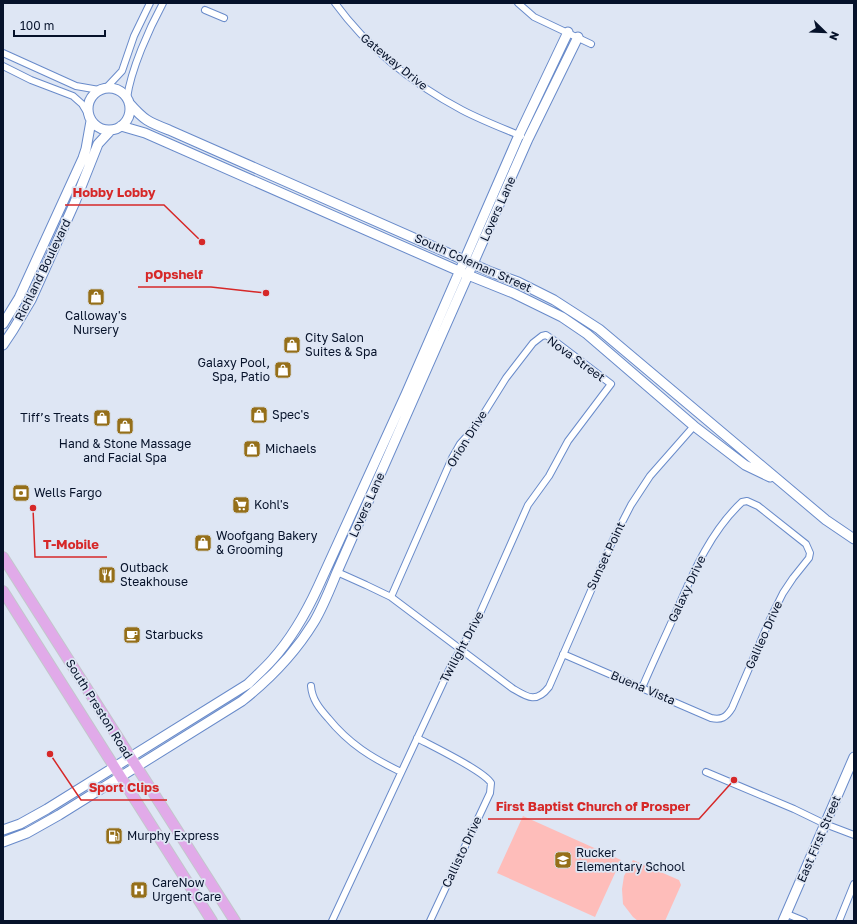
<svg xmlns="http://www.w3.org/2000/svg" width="857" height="924" viewBox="0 0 857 924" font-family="'Golos Text',sans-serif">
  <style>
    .green { fill: #febdba }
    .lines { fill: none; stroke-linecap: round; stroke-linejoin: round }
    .street-casing { stroke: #698bca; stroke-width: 8 }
    .secondary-casing { stroke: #698bca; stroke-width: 11 }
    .primary-casing { stroke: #c3c6cc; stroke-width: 12 }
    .street { stroke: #fff; stroke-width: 6 }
    .secondary { stroke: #fff; stroke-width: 9 }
    .primary { stroke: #e1aae9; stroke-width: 10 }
    .labels { text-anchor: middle; stroke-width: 3.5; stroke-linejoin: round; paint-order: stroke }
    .street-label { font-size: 12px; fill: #06122a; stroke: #dee6f4 }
    .poi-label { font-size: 12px; fill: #06122a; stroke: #dee6f4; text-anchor: start }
    .leader { fill: none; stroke: #d62828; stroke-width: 1.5 }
    .callout-dot { fill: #d62828; stroke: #dee6f4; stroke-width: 1.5 }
    .callout-label { font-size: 13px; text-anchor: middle; font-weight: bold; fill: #d62828; stroke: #dee6f4; stroke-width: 3.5; stroke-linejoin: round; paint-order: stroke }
  </style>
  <rect width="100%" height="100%" fill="#dee6f4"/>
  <path class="green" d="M523,816L621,860L595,917L497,873Z
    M633,860L679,880L681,885L665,921H638L633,917L623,904L622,889L624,876Z"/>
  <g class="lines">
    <defs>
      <path id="street" d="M335,3C368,48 413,84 462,110C481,120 502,128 521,136
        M518,3L534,17L591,44
        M205,10L224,18
        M3,53L76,86L99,90
        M3,66L31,80L73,96L82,104L88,114
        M106,88L122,71L134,36L150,3
        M127,98C131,69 149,29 163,3
        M337,572L366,585L391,597L512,688C527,697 536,704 549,687L613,540L631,505L650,476L694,426
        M563,654L711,718C721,720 726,718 732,708L771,617L783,593L793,578L809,558L810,553L806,544L758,506L747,501L742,502C710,532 693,573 676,612C665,637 653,662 642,688
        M311,686C312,699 319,708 328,718C349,744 372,758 401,772
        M417,738C432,746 484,771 491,783L490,793L430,921
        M706,772L794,809L825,824L854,835
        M787,914L804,921
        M332,921L449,670L477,620L528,505L549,476L568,441L611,384L552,339L546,335L542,336L533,343L506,378L476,426L460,444L452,458L391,597
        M839,921L854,884"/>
      <path id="secondary" d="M88 109a21 21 0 1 1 42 0a21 21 0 1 1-42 0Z
        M129,103C144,120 148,122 169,130L491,272L518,282L554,300L599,329L826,520L854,539
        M121,126L145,133L468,275L513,293L562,317L587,334L694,426L745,465L770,477
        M3,324L19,298L83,158L86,149L91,121
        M3,345L13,330L31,300L75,202L98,144L111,130
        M3,830L20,824L47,809L248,684C256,676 265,668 272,660C292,638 306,613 318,587L406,394L519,135L568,32
        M3,842L27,833L59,815L242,701C270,679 295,653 314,622C323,607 330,589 337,572L528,139L578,37
        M783,921L854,757"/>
      <path id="primary" d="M3,557L235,921
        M3,591L212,921"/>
    </defs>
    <use href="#street" class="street-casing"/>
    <use href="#secondary" class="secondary-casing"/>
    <use href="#primary" class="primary-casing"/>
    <use href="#street" class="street"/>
    <use href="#secondary" class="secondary"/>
    <use href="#primary" class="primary"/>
  </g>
  <defs>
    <symbol id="shop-square" viewBox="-11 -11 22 22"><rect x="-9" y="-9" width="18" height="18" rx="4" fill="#956f19" stroke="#dee6f4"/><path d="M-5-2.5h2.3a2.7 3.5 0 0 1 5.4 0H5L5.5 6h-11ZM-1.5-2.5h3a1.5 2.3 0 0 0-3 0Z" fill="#fff"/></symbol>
    <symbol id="bank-square" viewBox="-11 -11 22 22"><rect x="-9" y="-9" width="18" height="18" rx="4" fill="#956f19" stroke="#dee6f4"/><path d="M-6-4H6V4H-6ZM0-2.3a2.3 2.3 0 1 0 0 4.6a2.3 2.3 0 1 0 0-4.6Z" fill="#fff"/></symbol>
    <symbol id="supermarket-square" viewBox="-11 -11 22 22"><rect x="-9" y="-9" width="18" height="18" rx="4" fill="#956f19" stroke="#dee6f4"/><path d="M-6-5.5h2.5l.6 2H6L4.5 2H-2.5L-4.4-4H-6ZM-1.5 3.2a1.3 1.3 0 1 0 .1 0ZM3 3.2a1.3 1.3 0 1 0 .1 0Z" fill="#fff"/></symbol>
    <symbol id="restaurant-square" viewBox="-11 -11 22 22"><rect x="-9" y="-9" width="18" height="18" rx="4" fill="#956f19" stroke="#dee6f4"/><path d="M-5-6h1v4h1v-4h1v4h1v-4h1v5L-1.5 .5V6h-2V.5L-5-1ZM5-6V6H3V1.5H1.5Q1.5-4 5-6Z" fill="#fff"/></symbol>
    <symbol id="cafe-square" viewBox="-11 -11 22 22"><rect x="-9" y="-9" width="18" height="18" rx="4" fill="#956f19" stroke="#dee6f4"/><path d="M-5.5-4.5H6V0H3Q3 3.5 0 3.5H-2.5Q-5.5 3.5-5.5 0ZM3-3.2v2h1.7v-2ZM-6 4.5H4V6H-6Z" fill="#fff"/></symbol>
    <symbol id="fuel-square" viewBox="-11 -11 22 22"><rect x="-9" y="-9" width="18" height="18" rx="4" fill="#956f19" stroke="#dee6f4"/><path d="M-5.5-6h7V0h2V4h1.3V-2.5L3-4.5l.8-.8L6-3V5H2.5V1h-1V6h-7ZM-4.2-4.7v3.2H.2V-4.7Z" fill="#fff"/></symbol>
    <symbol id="school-square" viewBox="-11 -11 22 22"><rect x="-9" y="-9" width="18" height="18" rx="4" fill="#956f19" stroke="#dee6f4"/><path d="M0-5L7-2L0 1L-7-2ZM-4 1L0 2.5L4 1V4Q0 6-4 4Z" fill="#fff"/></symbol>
    <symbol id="hospital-square" viewBox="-11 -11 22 22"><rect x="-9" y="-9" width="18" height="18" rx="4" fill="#956f19" stroke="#dee6f4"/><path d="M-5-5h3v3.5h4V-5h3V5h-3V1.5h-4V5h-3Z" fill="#fff"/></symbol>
  </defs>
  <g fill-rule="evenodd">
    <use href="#shop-square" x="86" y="287" width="20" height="20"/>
    <use href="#shop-square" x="282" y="335" width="20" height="20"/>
    <use href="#shop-square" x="273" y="360" width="20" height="20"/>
    <use href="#shop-square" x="249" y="405" width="20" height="20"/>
    <use href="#shop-square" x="92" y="408" width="20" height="20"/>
    <use href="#shop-square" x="115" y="416" width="20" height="20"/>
    <use href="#shop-square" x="242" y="439" width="20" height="20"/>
    <use href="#bank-square" x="11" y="483" width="20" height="20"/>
    <use href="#supermarket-square" x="231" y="495" width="20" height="20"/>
    <use href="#shop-square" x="193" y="533" width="20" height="20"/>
    <use href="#restaurant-square" x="97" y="565" width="20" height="20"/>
    <use href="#cafe-square" x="122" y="625" width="20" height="20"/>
    <use href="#fuel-square" x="104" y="826" width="20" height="20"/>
    <use href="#school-square" x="553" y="850" width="20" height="20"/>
    <use href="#hospital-square" x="129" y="880" width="20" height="20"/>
  </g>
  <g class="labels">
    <g class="street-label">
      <text transform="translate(394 62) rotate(39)" y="4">Gateway Drive</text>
      <text transform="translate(498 209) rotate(-66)" y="4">Lovers Lane</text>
      <text transform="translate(473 263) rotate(24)" y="4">South Coleman Street</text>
      <text transform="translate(43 270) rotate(-64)" y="4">Richland Boulevard</text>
      <text transform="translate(576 359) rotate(36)" y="4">Nova Street</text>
      <text transform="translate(467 439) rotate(-58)" y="4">Orion Drive</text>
      <text transform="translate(367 505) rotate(-66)" y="4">Lovers Lane</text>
      <text transform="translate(606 556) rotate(-65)" y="4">Sunset Point</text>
      <text transform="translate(687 589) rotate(-65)" y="4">Galaxy Drive</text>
      <text transform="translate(764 635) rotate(-66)" y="4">Galileo Drive</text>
      <text transform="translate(462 647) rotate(-62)" y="4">Twilight Drive</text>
      <text transform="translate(643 688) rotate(23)" y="4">Buena Vista</text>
      <text transform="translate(99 709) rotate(58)" y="4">South Preston Road</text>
      <text transform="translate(819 839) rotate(-67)" y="4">East First Street</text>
      <text transform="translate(462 852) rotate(-65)" y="4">Callisto Drive</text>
    </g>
    <g class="poi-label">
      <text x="96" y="320" text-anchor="middle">Calloway's<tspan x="96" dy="14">Nursery</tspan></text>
      <text x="305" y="342">City Salon<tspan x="305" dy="14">Suites &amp; Spa</tspan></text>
      <text x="270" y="367" text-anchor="end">Galaxy Pool,<tspan x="270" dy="14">Spa, Patio</tspan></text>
      <text x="272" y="419">Spec's</text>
      <text x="89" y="422" text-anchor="end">Tiff’s Treats</text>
      <text x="125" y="448" text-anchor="middle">Hand &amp; Stone Massage<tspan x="125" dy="14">and Facial Spa</tspan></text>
      <text x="265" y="453">Michaels</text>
      <text x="34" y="497">Wells Fargo</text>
      <text x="254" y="509">Kohl's</text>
      <text x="216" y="540">Woofgang Bakery<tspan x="216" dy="14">&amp; Grooming</tspan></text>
      <text x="120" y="572">Outback<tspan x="120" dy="14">Steakhouse</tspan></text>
      <text x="145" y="639">Starbucks</text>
      <text x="127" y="840">Murphy Express</text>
      <text x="576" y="857">Rucker<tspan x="576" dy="14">Elementary School</tspan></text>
      <text x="152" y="887">CareNow<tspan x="152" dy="14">Urgent Care</tspan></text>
    </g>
  </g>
  <path class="leader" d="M202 242L164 205H65M266 293L211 287H138M33 508L35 557H107M50 754L81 800H167M734 780L699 819H488"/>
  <g class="callout-dot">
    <circle cx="202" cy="242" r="4"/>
    <circle cx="266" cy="293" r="4"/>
    <circle cx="33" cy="508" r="4"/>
    <circle cx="50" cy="754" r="4"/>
    <circle cx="734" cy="780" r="4"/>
  </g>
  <g class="callout-label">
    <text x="114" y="197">Hobby Lobby</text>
    <text x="174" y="279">pOpshelf</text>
    <text x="71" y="549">T-Mobile</text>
    <text x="124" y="792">Sport Clips</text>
    <text x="593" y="811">First Baptist Church of Prosper</text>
  </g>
  <rect width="857" height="924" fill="none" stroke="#06122a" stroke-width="8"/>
  <g transform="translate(825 32) rotate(113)" stroke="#dee6f4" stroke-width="3" paint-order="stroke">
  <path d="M0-3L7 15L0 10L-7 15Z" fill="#06122a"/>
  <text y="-6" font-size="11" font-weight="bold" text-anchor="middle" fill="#06122a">N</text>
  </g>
  <path d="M14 30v6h91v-6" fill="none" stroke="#06122a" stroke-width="2"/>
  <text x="20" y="30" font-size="12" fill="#06122a" stroke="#dee6f4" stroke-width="3" paint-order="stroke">100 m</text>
</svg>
